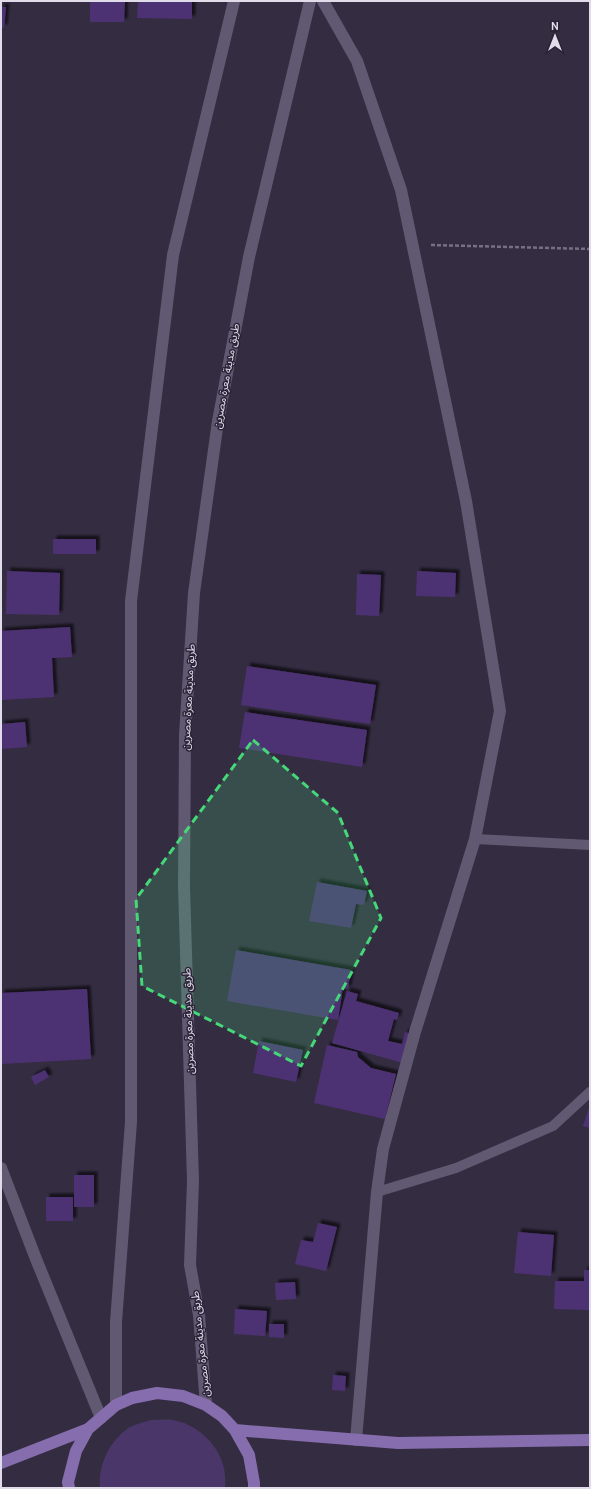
<svg xmlns="http://www.w3.org/2000/svg" width="591" height="1489" viewBox="0 0 591 1489" font-family="Cabin,'Noto Sans Arabic',sans-serif">
  <style>
    .green { fill: #4a3668 }
    .building { fill: #4e3273; filter: url(#shadow) }
    .lines { fill: none; stroke-linecap: round; stroke-linejoin: round }
    .path { stroke: #777082; stroke-width: 2.5; stroke-dasharray: 4 2; stroke-linecap: butt }
    .service { stroke: #615971; stroke-width: 10 }
    .minor { stroke: #615971; stroke-width: 12 }
    .tertiary { stroke: #615971; stroke-width: 12 }
    .secondary { stroke: #615971; stroke-width: 12 }
    .primary { stroke: #866dae; stroke-width: 12 }
    .marked { fill: #46d779; fill-opacity: 0.2; stroke: #46d779; stroke-width: 3; stroke-dasharray: 8 5; stroke-linejoin: round }
    .labels { text-anchor: middle; stroke-width: 3; stroke-linejoin: round; paint-order: stroke }
    .street-label { font-size: 11px; fill: #e1dcea; stroke: #2a2237 }
  </style>
  <defs>
    <filter id="shadow"><feDropShadow dx="3.5" dy="-3.5" stdDeviation="1" flood-color="#0009"/></filter>
  </defs>
  <rect width="100%" height="100%" fill="#342c41"/>
  <path class="green" d="M151,1420C158,1420 166,1419 173,1420C205,1426 229,1456 225,1488H100C98,1464 110,1440 130,1427C136,1424 144,1422 151,1420Z"/>
  <path class="building" d="M90,1H125L124,22H90Z
    M138,1H192V19L137,18Z
    M1,7H6L4,28H1Z
    M53,539H96V554H53Z
    M7,571L60,573L59,615L6,614Z
    M417,571L456,573L455,597L416,596Z
    M357,574L381,575L379,616L356,615Z
    M70,627L72,657L52,658L54,697L1,700V631Z
    M247,666L376,685L370,724L241,705Z
    M245,712L367,730L362,767L239,748Z
    M25,722L27,747L1,749V724Z
    M317,882L367,891L364,905L356,904L351,928L309,921Z
    M236,950L351,970L348,989L343,988L338,1020L227,1001Z
    M87,989L91,1059L1,1064V993Z
    M347,991L358,994L356,1001L399,1013L397,1020L394,1019L388,1041L402,1044L405,1032L412,1034L403,1063L332,1043Z
    M259,1041L303,1050L296,1082L253,1073Z
    M327,1045L357,1052L358,1057L371,1068L396,1074L385,1119L314,1103Z
    M45,1070L49,1077L35,1085L31,1077Z
    M590,1105V1128L583,1126Z
    M74,1175H94V1207H74Z
    M46,1197H73V1221H46Z
    M318,1223L337,1227L326,1271L295,1264L301,1240L313,1242Z
    M518,1232L554,1235L551,1276L514,1273Z
    M584,1270H590V1310L554,1309L555,1281H584Z
    M295,1282L296,1299L276,1300L275,1283Z
    M235,1309L267,1311L265,1336L234,1334Z
    M269,1324H284V1338L269,1337Z
    M333,1375L346,1376L345,1391L332,1390Z"/>
  <g class="lines">
    <path class="path" d="M431,245L590,249"/>
    <path class="service" d="M475,839L590,845
      M377,1192L456,1168L553,1126L590,1092"/>
    <path class="minor" d="M323,1L357,61L401,190L466,501L500,711L475,839L415,1032L383,1149L377,1192L356,1440"/>
    <path class="tertiary" d="M1,1168L36,1259L101,1418"/>
    <path class="secondary" d="M116,1405V1322L131,1122V601L173,255L234,1
      M206,1405L199,1315L190,1265L193,1181L184,887L185,735L194,593L218,421L249,257L310,1"/>
    <path class="primary" d="M235,1430L398,1443L590,1440
      M1,1463L88,1429
      M69,1488L68,1482L76,1451L88,1429L116,1405L132,1398L157,1393L183,1396L206,1405L222,1416L235,1430L249,1455L254,1483V1488"/>
  </g>
  <path class="marked" d="M253,740L338,813L381,918L301,1066L142,986L136,899Z"/>
  <g class="labels">
    <g class="street-label">
      <text transform="translate(226 376) rotate(-80)" y="4">طريق مدينة معرة مصرين</text>
      <text transform="translate(188 697) rotate(-87)" y="4">طريق مدينة معرة مصرين</text>
      <text transform="translate(188 1021) rotate(-92)" y="4">طريق مدينة معرة مصرين</text>
      <text transform="translate(200 1344) rotate(-96)" y="4">طريق مدينة معرة مصرين</text>
    </g>
  </g>
  <rect width="591" height="1489" fill="none" stroke="#e1dcea" stroke-width="4"/>
  <g transform="translate(555 36)" stroke="#2a2237" stroke-width="3" paint-order="stroke">
  <path d="M0-3L7 15L0 10L-7 15Z" fill="#e1dcea"/>
  <text y="-6" font-size="11" font-weight="bold" text-anchor="middle" fill="#e1dcea">N</text>
  </g>
</svg>
